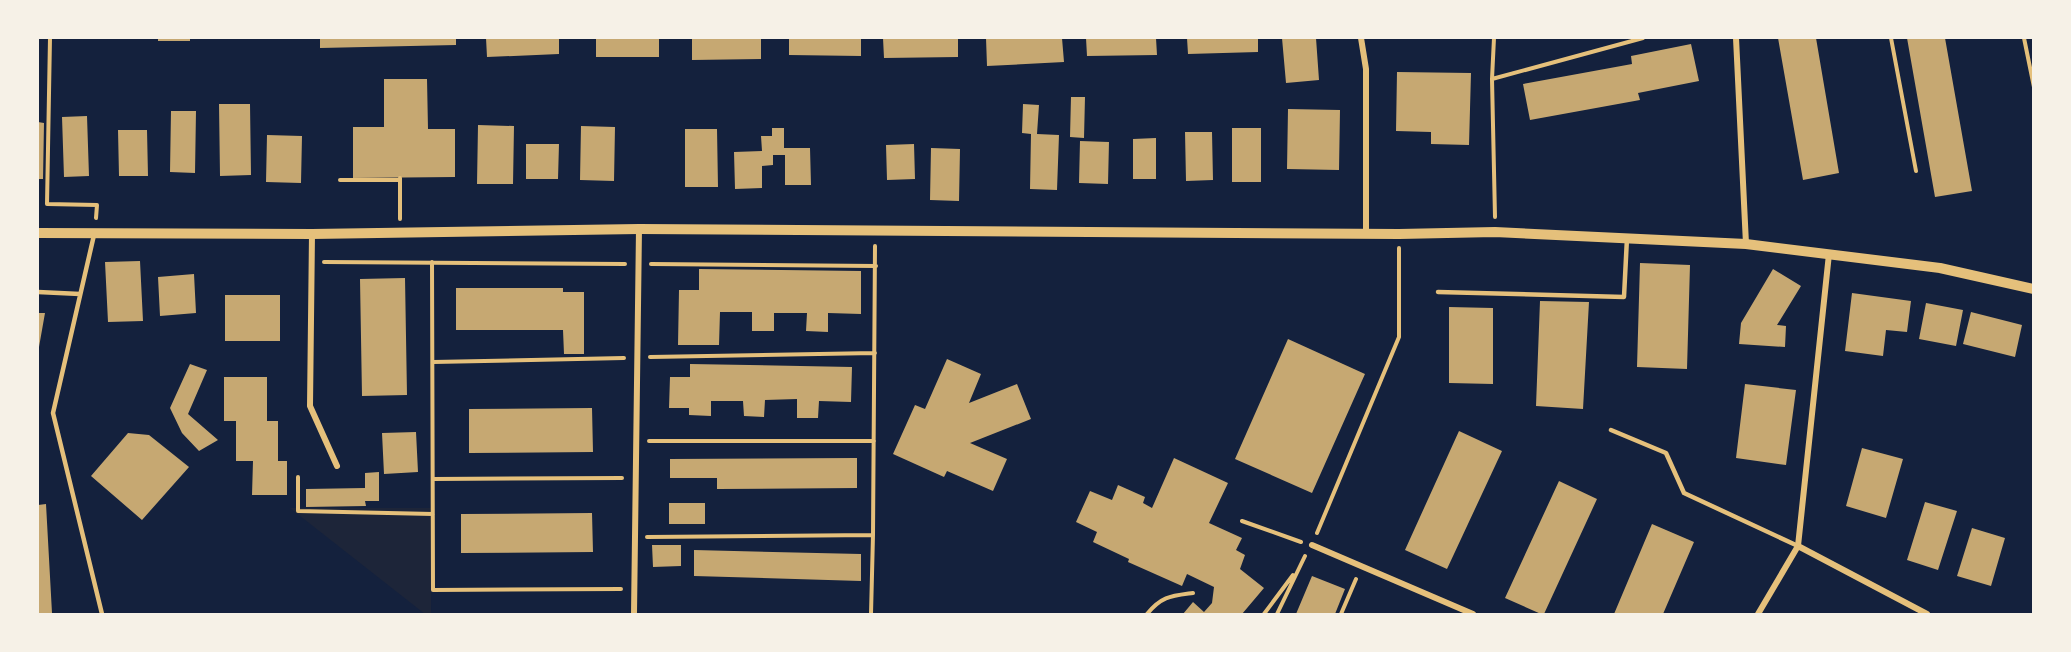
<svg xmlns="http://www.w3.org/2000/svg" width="2071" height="652" viewBox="0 0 2071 652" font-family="'Noto Sans',sans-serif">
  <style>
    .green { fill: #1d2539 }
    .building { fill: #c6a872 }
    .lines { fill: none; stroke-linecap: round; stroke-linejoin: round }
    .path { stroke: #e5c07b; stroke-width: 4 }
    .service { stroke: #e5c07b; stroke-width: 4.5 }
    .minor { stroke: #e5c07b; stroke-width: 6 }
    .tertiary { stroke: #e5c07b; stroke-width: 10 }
  </style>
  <rect width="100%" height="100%" fill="#14213d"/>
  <path class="green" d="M290,508H432L431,614H425Z"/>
  <path class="building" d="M158,38H190V41H158Z
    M320,38H456V45L320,48Z
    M486,38H559V54L487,57Z
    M596,38H659V57H596Z
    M692,38H761V59L692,60Z
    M789,38H861V56L789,55Z
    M883,38H958V57L884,58Z
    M986,38H1062L1064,62L987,66Z
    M1086,38H1156L1157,55L1087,56Z
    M1187,38H1258V52L1188,54Z
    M1282,38H1316L1319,80L1286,83Z
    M1778,38H1816L1839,173L1803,180Z
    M1907,38H1945L1972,191L1935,197Z
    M1691,44L1699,81L1638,93L1640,100L1530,120L1523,84L1632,64L1631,56Z
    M1397,72L1471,73L1469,145L1431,144V132L1396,131Z
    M384,79H427L428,129H455V177L353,178V127H384Z
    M1071,97H1085L1084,138L1070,137Z
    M219,104H250L251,175L220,176Z
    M1023,104L1039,105L1037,134L1059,135L1057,190L1030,189L1031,134L1022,133Z
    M1288,109L1340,110L1339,170L1287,169Z
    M171,111H196L195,173L170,172Z
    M87,116L89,176L64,177L62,117Z
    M38,122L44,123L43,179H38Z
    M478,125L514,126L513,184H477Z
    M581,126L615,127L614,181L580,180Z
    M772,128H784V148H810L811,185H785V155H773V165L762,166V188L735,189L734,152L762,151L761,136H772Z
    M1232,128H1261V182H1232Z
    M685,129H717L718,187H685Z
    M118,130H147L148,176H119Z
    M1185,132H1212L1213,180L1186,181Z
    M267,135L302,136L301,183L266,182Z
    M1156,138V179H1133V139Z
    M1080,141L1109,142L1108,184L1079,183Z
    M526,144H559L558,179H526Z
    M914,144L915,179L887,180L886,145Z
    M931,148L960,149L959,201L930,200Z
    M140,261L143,321L108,322L105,262Z
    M1640,263L1690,265L1687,369L1637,367Z
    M699,269L861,271V314L828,313V332L806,331L807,313H774V331H752V312H720L719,345H678L679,290H699Z
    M1773,269L1801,286L1777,325L1786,326L1785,347L1739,344L1741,323Z
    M194,274L196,313L160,316L158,277Z
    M405,278L407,395L362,396L360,279Z
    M456,288H563V292H584V354H564L563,330H456Z
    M1852,293L1911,301L1907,332L1886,330L1883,356L1845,351Z
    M225,295H280V341H225Z
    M1540,301L1589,302L1583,409L1536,406Z
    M1926,303L1963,310L1956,346L1919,339Z
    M1449,307L1493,308V384L1449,383Z
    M1971,312L2022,325L2015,357L1963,344Z
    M38,313H45L39,347H38Z
    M1288,339L1365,374L1312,493L1235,459Z
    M947,359L981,374L969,403L1017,384L1031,419L970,443L1007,459L993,491L947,471L944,477L893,454L915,405L925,409Z
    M190,364L207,370L188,414L218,440L199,451L182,433L170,408Z
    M690,364L852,367L851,402L819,401L818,418H797V399L765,400L764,417L744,416L743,401H711V416L689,415V408H669L670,377H690Z
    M224,377H267V421H278V461H287V495H252L253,461H236V421H224Z
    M1745,384L1796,390L1786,465L1736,458Z
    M592,408L593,452L469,453V409Z
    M1459,431L1502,451L1447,569L1405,550Z
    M416,432L418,472L384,474L382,433Z
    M128,433L149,435L189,467L142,520L91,476Z
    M1862,448L1903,459L1886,518L1846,506Z
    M857,458V488L717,489V478H670V459Z
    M1174,458L1228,483L1209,523L1242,538L1236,550L1245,555L1240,569L1264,588L1242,614H1183L1193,602L1204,612L1212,603L1214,587L1187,574L1182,586L1128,562L1129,559L1093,542L1097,532L1076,522L1090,491L1112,500L1118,485L1145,497L1143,503L1152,508Z
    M379,472V501H365L366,506L306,507V489L365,488V473Z
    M1559,481L1597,499L1544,614H1541L1505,598Z
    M1925,502L1957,511L1938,570L1907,560Z
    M669,503H705V524H669Z
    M46,504L52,613H38V505Z
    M592,513L593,552L461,553V514Z
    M1652,524L1694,542L1663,614H1614Z
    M1972,528L2005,538L1991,586L1957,576Z
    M652,545H681V566L653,567Z
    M694,550L861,554V581L694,576Z
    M1312,576L1345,589L1335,614H1296Z"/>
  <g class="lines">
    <path class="path" d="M50,38L47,204L97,205L96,218
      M1494,38L1492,79L1495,217
      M1891,38L1916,171
      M2024,38L2034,87
      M1492,79L1643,38
      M340,180H400
      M400,219V178
      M324,262L625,264
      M432,262L433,590L621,589
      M651,264L876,266
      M650,357L875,353
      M433,362L624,358
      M649,441H874
      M298,477V511L433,514
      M433,479L622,478
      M1242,521L1301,542
      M1317,533L1399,337V248
      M647,537L873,535L875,246
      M871,614L873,535
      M1147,614C1162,596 1171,596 1193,593
      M1264,614L1293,575
      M1277,614L1305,556
      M1341,614L1356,579"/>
    <path class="service" d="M94,235L53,413L102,614
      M38,292L80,294
      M1438,292L1624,297L1627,238
      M1611,430L1666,453L1684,493L1798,546"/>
    <path class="minor" d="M1361,38L1366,69V233
      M1736,38L1746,244
      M312,234L310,406L337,466
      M1312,545L1473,614
      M1798,546L1927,614
      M634,614L639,229
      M1758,614L1798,546L1829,254"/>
    <path class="tertiary" d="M38,233L312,234L639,229L1399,234L1495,232L1746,244L1940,268L2034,289"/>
  </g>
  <rect width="2071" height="652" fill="none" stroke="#f6f1e7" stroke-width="78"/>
</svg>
